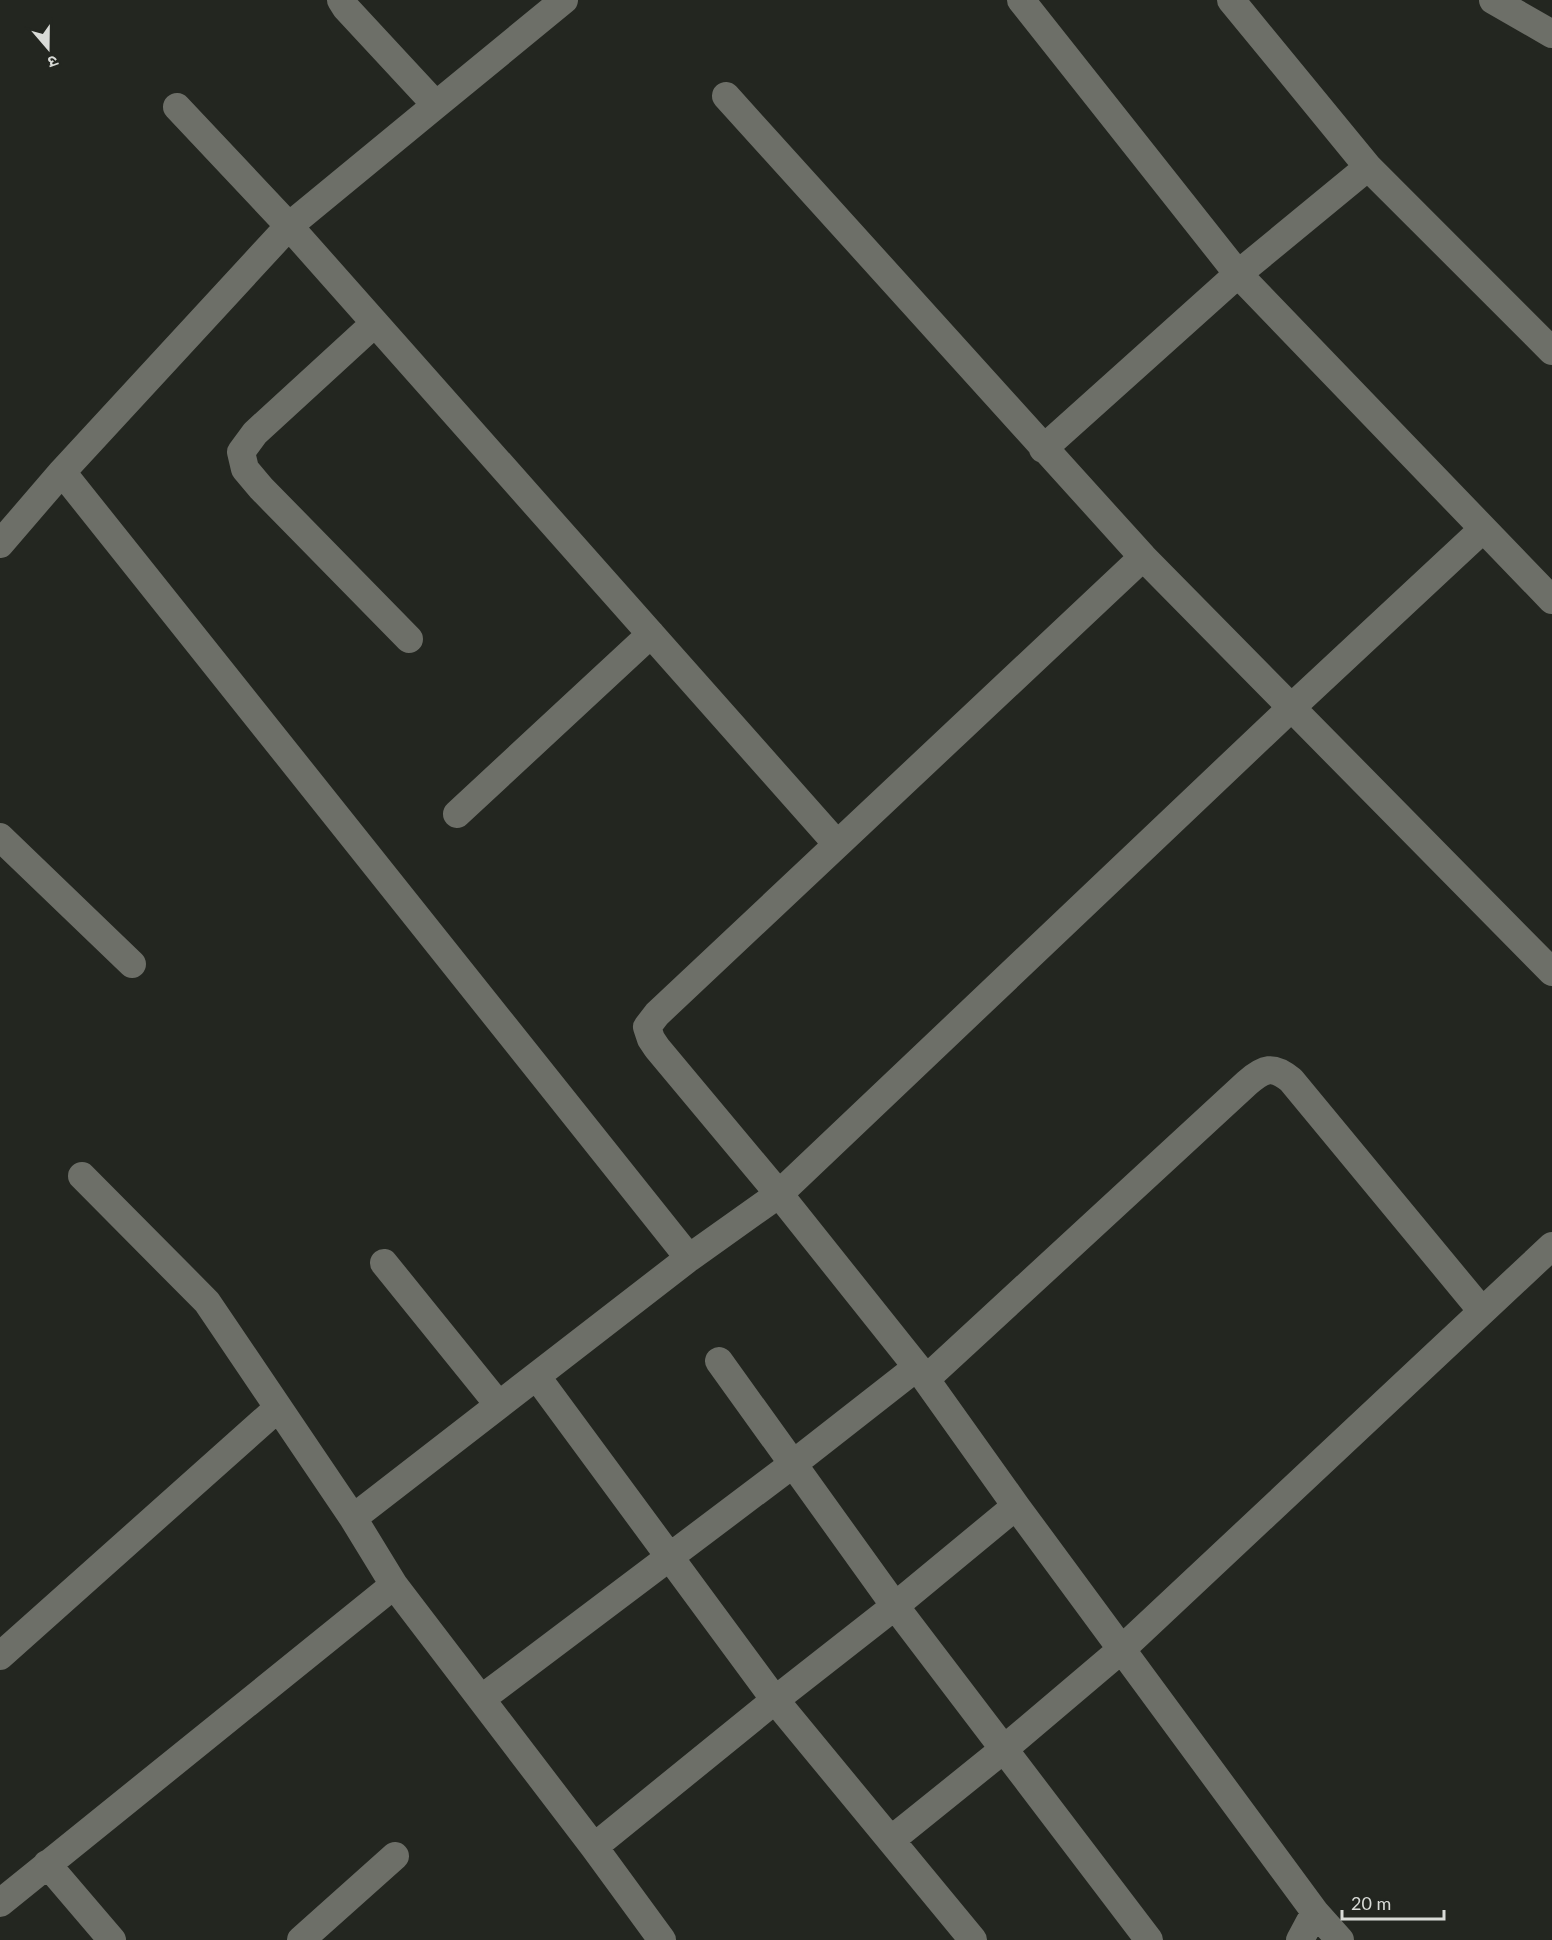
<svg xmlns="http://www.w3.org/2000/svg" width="1552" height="1940" viewBox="0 0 1552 1940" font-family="Lato,'Noto Sans Devanagari',sans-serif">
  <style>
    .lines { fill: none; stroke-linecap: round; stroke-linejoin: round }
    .street { stroke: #6d6f68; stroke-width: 28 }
  </style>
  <rect width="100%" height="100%" fill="#232620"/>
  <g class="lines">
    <path class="street" d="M341,0L346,8L436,105L564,0
      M1021,0L1238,274L1552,600
      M1231,0L1368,167L1552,351
      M1493,0L1552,34
      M726,96L1143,557L1552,972
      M177,107L289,226L837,844
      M375,323L255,433L241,452L245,469L261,488L409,639
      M1043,449L1238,274L1368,167
      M62,472L689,1258
      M0,544L62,472L289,226L436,105
      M1143,557L657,1014L647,1027L651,1039L657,1048L779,1194L917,1367L1016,1506L1315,1912L1340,1940
      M457,814L651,634
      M0,837L132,964
      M82,1176L207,1302L353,1518L394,1585L594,1847L662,1940
      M384,1263L498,1404
      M719,1361L895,1606L1149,1940
      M537,1377L775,1700L973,1940
      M926,1379L1247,1083C1264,1068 1273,1065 1291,1080L1482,1311
      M353,1518L689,1258L779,1194L1292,707L1483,529
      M0,1656L278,1408
      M481,1699L793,1464L917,1367
      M891,1840L1004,1749L1122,1649L1552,1246
      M594,1847L775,1700L895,1606L1016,1506
      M47,1864L112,1940
      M0,1903L394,1585
      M301,1940L395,1856
      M1300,1940L1315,1912"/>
  </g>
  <g transform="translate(48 48) rotate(160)" stroke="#232620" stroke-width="4.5" paint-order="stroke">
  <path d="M0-4.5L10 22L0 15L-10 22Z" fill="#d9dbd7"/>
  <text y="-9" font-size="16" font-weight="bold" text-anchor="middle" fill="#d9dbd7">उ</text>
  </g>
  <path d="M1342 1910v9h102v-9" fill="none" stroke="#d9dbd7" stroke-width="3"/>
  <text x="1351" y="1910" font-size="18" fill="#d9dbd7" stroke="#232620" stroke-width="4.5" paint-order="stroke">20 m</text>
</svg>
